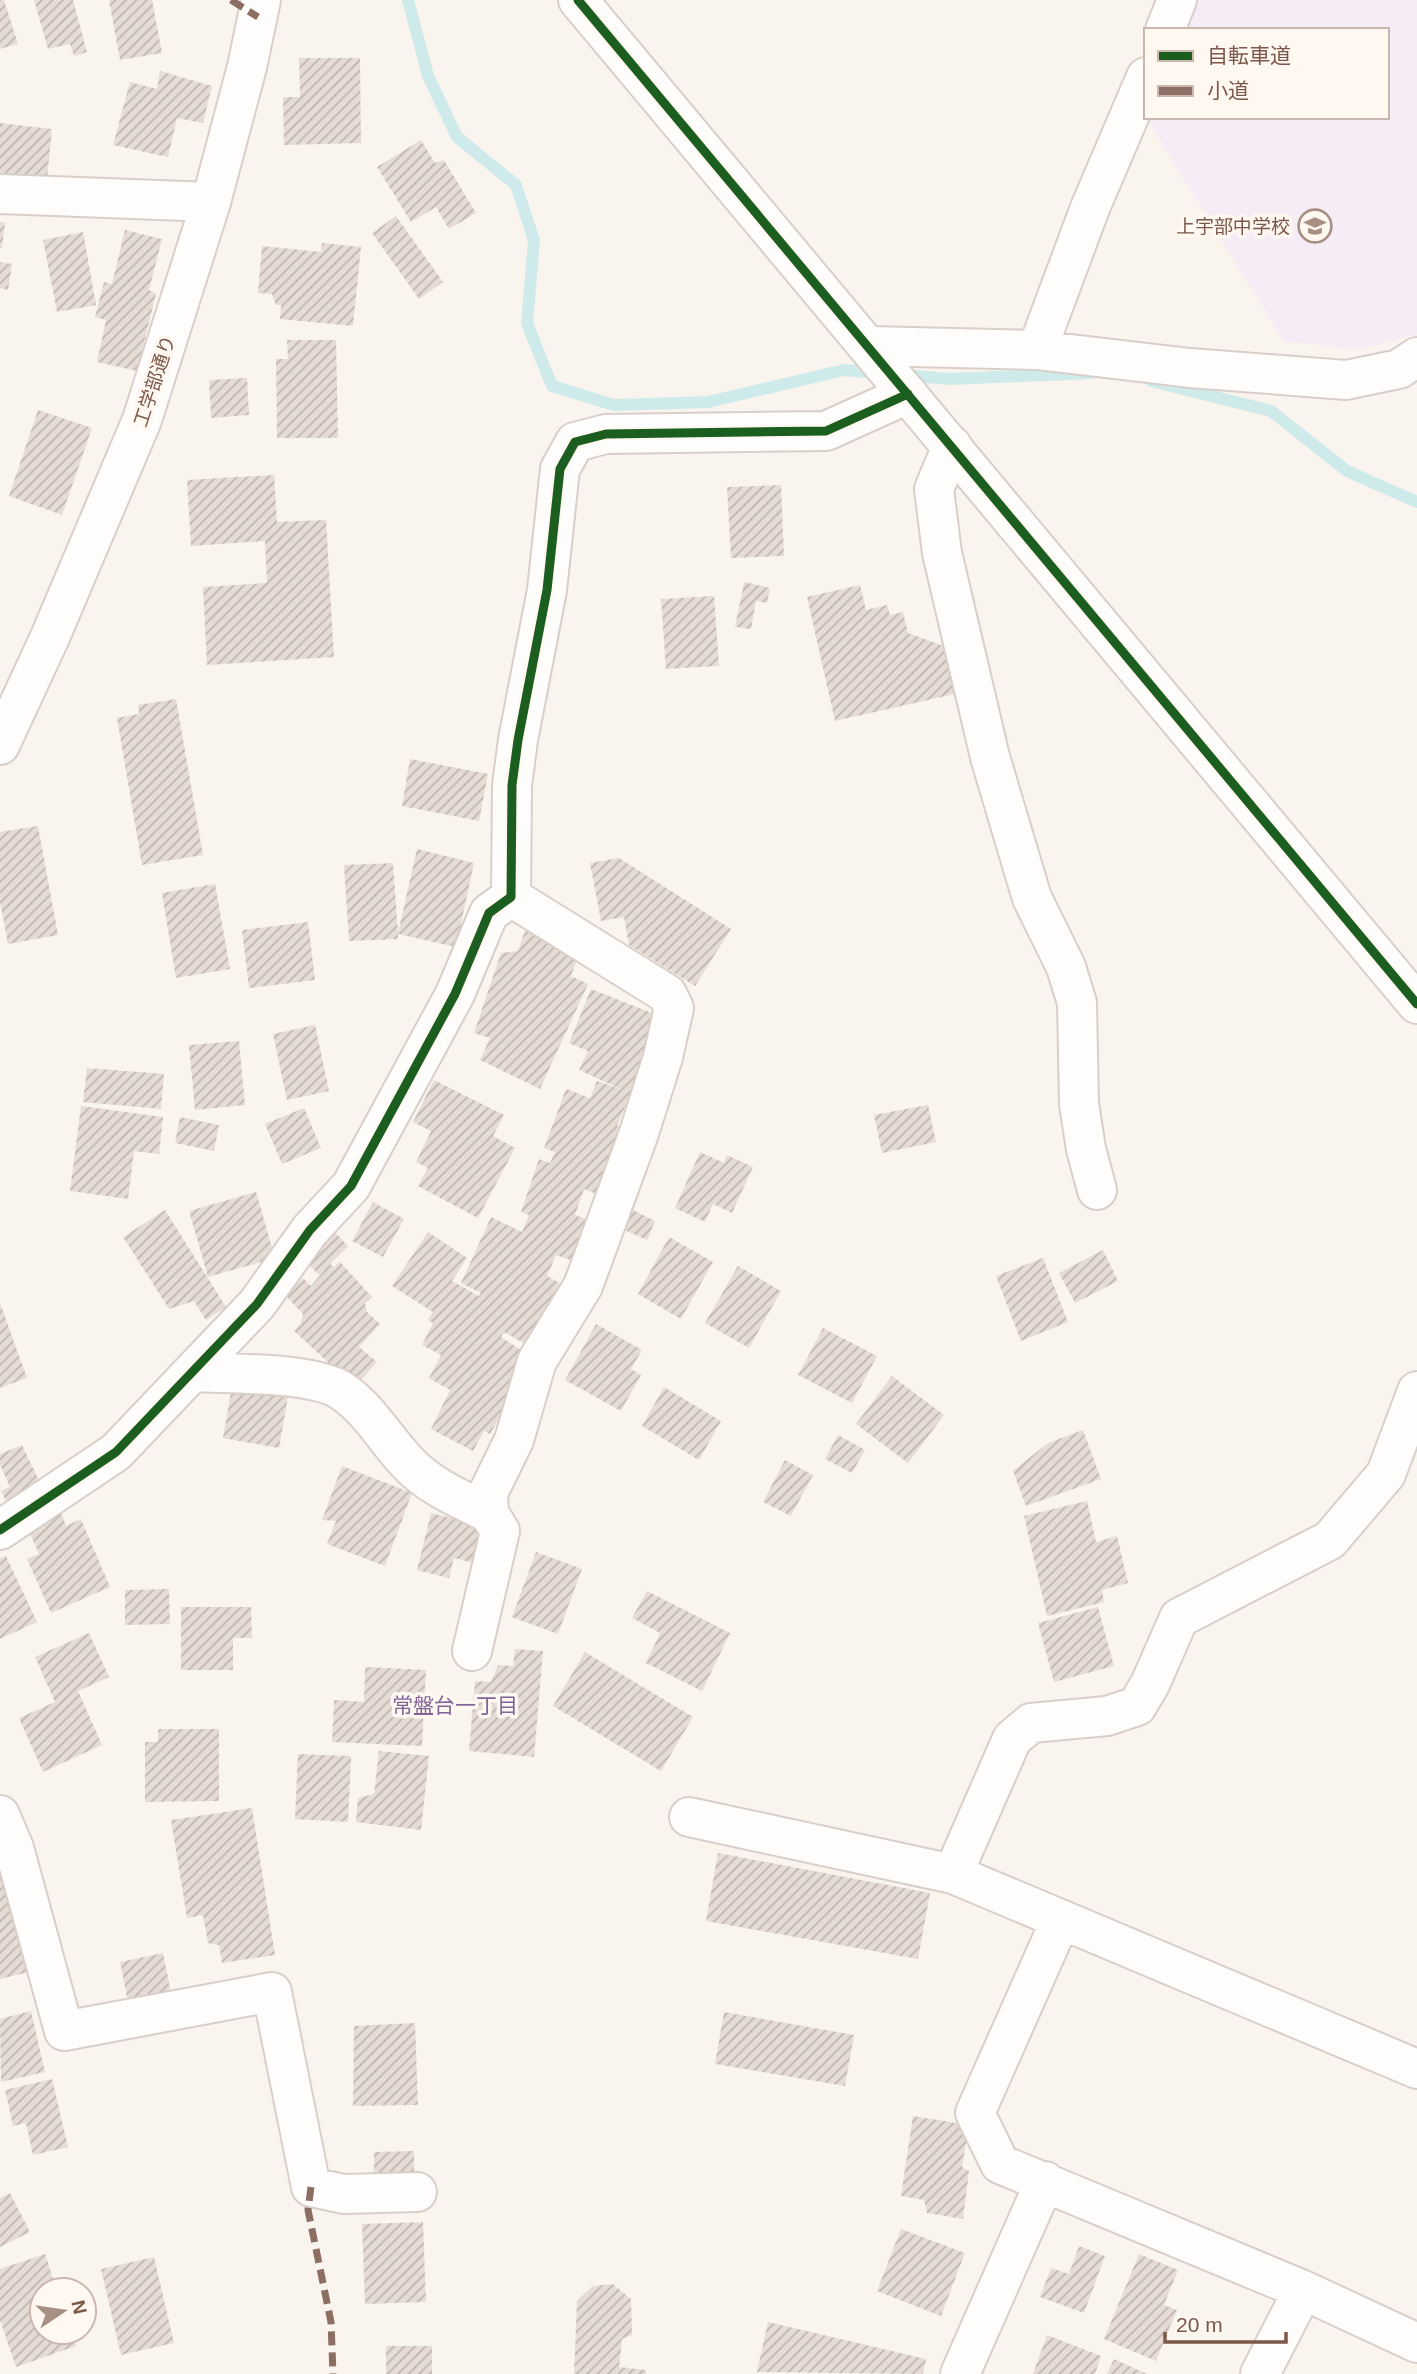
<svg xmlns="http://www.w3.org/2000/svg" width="1417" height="2374" viewBox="0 0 1417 2374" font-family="Arial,'Noto Sans JP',sans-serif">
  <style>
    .education { fill: #f5ecf5 }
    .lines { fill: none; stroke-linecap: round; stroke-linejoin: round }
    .stream { stroke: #cfeaea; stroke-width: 12 }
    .building { fill: url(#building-hatch) }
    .street-casing { stroke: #d8cfca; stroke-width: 42 }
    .secondary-casing { stroke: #d9cfca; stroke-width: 42 }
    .street { stroke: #fefdfc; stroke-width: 38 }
    .secondary { stroke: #fefdfc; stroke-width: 38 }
    .quiet { stroke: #8d6e63; stroke-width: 7; stroke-dasharray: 14 7; stroke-linecap: butt }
    .cycleway-casing { stroke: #fff8f1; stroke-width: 13 }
    .cycleway { stroke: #1b5e20; stroke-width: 9 }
    .labels { text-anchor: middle; stroke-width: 7; stroke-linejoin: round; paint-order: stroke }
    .poi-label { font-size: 19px; fill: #7b584a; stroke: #fff8f1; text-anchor: end }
    .street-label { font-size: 19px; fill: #7b584a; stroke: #fff8f1 }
    .neighbourhood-label { font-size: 21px; fill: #816397; stroke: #fff8f1 }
  </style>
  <defs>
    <pattern id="building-hatch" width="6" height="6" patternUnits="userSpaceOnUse" patternTransform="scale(1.75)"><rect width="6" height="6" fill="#e6dcd5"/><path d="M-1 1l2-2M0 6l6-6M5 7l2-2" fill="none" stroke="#bfb5af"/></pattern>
  </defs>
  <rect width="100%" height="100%" fill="#faf4ee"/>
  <path class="education" d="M1190,0H1417V334L1356,350L1284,341L1144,115L1387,117V30H1178Z"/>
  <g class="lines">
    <path class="stream" d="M408,0L428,76L457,137L516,185L534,240L527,323L552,386L614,405L708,402L844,370L878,373
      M903,375L950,379L1091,373
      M1151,381L1271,411L1347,471L1417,502"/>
  </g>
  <path class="building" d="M0,0H4L18,44L0,49Z
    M34,0H73L87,52L74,56L70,44L48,49Z
    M109,0H152L162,53L120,60Z
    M299,58H360L361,143L284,145L283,97H300Z
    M160,71L212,86L203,123L177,118L168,157L113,145L130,82L157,89Z
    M0,123L52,129L47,178L0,173Z
    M421,140L435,163L444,160L476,213L449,229L436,207L411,222L377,167Z
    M396,216L443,282L419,299L372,233Z
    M0,222L5,223L2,248H0Z
    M125,230L162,239L149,290L156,294L137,371L97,362L106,320L95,317L104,282L112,284Z
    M83,232L96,305L57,312L43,240Z
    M322,243L361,247L353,326L280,319L281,305H276L272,294L258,293L262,246L321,252Z
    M0,262L12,264L8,290L0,288Z
    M287,340H336L338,438H277L276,359H288Z
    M247,378L249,415L211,418L209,380Z
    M38,410L92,428L62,515L9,496Z
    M274,475L277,522L326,520L334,657L207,665L203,587L267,583L265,541L191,546L187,480Z
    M781,485L784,556L731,558L727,487Z
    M744,582L770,588L767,603L756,601L751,629L735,627Z
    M860,585L866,610L887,605L890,615L903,612L908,633L949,648L959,693L835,721L807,597Z
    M714,596L719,666L666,669L661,599Z
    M176,699L203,855L142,865L117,718L139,714L138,705Z
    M410,759L488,774L479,821L402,806Z
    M38,826L58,935L8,944L0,902V832Z
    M417,849L474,863L456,947L398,934V939L349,941L344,865L393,863L398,933Z
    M619,858L731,929L695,986L629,945L624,917L601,921L590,863Z
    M215,884L230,969L176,978L162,893Z
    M308,922L315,980L249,988L242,930Z
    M525,931L580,951L571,976L588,984L540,1089L480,1060L490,1038L474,1033L501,953L518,951Z
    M591,989L662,1017L617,1126L628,1131L601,1196L584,1189L575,1215L588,1220L573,1261L556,1255L547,1276L560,1283L527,1345L504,1332L501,1337L533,1358L490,1434L484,1431L473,1451L431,1429L450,1390L429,1378L441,1355L422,1345L433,1323L428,1320L433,1312L392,1286L428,1232L467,1258L452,1281L479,1296L481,1293L461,1283L491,1217L522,1232L529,1215L521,1212L539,1159L550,1163L555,1152L544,1148L566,1089L590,1098L597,1081L623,1090L579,1070L588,1051L569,1043Z
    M315,1025L329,1091L287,1100L273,1034Z
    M239,1041L245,1105L195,1110L189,1045Z
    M87,1068L164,1074L161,1109L83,1102Z
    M434,1080L504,1115L493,1136L515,1148L478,1218L418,1186L428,1168L416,1162L431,1131L413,1122Z
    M928,1105L936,1142L882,1153L874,1115Z
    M81,1106L163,1117L159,1154L134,1151L128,1199L70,1191Z
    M304,1108L321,1148L282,1164L265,1124Z
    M180,1117L219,1125L214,1151L175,1143Z
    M700,1152L724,1163L727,1155L753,1167L732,1213L713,1204L705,1222L675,1208Z
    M256,1192L275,1258L208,1277L189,1211Z
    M373,1202L404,1219L383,1257L352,1241Z
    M629,1208L655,1221L647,1240L620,1228Z
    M165,1210L226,1307L206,1320L194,1301L169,1309L123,1237Z
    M328,1225L348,1246L330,1264L334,1267L340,1262L372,1297L365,1303L367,1312L380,1324L359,1347L377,1362L355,1387L294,1331L301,1323L303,1314L285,1295L303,1278L311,1286L326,1268L319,1275L298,1254Z
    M669,1237L713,1262L681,1319L638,1294Z
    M1103,1250L1118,1281L1075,1303L1059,1273Z
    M1043,1258L1068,1322L1021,1341L996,1276Z
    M738,1266L781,1291L749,1348L705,1323Z
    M0,1303L27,1378L0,1388Z
    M596,1324L642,1350L631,1369L641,1375L621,1411L565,1380Z
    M823,1328L877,1356L852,1403L798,1375Z
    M892,1376L944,1415L908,1463L856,1424Z
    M233,1381L289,1391L279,1448L223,1438Z
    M664,1387L721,1421L699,1460L642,1426Z
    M1083,1430L1101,1479L1026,1506L1013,1471L1048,1443Z
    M838,1435L865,1450L852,1473L825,1459Z
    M22,1445L43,1489L8,1505L1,1491L10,1487L0,1465V1454Z
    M785,1460L813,1475L791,1516L763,1502Z
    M342,1466L412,1493L385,1566L327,1544L336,1521L322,1520Z
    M1087,1501L1096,1542L1117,1536L1128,1583L1102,1590L1104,1602L1047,1616L1024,1516Z
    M61,1512L66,1526L81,1519L110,1587L51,1613L27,1559L39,1554L27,1527Z
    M431,1513L483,1526L474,1563L454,1558L449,1578L417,1570Z
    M536,1552L582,1569L558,1634L512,1617Z
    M6,1556L37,1622L0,1639V1558Z
    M169,1589L170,1624L125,1625V1590Z
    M647,1591L730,1633L702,1691L646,1663L660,1633L632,1618Z
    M181,1607H251L252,1638H233V1670H181Z
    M1098,1607L1114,1666L1054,1682L1038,1623Z
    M89,1633L109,1677L78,1691L102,1745L43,1772L19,1718L55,1702L35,1657Z
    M515,1649L543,1651L534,1757L469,1751L475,1681L491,1682L498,1665L513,1666Z
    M585,1652L693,1717L661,1771L553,1706Z
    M365,1667L426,1670L422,1746L332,1742L334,1700L364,1702Z
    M158,1729H219V1801L145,1802V1742H158Z
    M379,1751L429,1756L421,1830L356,1822L358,1798L374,1794Z
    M298,1754L351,1756L348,1822L295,1819Z
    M252,1808L275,1955L222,1963L219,1945L208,1943L203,1915L187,1918L171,1820Z
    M718,1853L930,1893L918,1959L706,1921Z
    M4,1873L29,1972L0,1979V1874Z
    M163,1953L172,1998L129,2007L120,1962Z
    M31,2011L45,2072L1,2082L0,2019Z
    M724,2012L854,2035L845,2086L715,2064Z
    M415,2023L418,2105L353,2106L354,2026Z
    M52,2079L68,2147L33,2155L26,2123L13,2126L5,2090Z
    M913,2116L969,2125L962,2167L969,2171L963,2219L927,2213L924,2200L901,2196Z
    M414,2151V2175L374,2176V2152Z
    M10,2193L30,2232L0,2247V2198Z
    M423,2222L426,2302L365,2304L362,2224Z
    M901,2229L965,2253L941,2316L877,2291Z
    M1079,2246L1105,2256L1084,2313L1040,2297L1051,2268L1069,2274Z
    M45,2254L57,2290H42V2332H71L76,2346L16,2367L0,2320V2269Z
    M1139,2254L1178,2270L1164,2305L1177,2310L1156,2361L1104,2339Z
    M154,2257L174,2343L121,2355L101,2269Z
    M613,2284L631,2299L632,2335L622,2339L619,2367L646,2370V2374H574L577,2301L593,2286Z
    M768,2322L926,2359L923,2374L757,2372Z
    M1047,2335L1101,2356L1095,2374H1033Z
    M386,2346H432V2374H386Z
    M1114,2359L1147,2374H1107Z"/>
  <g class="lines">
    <defs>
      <path id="street" d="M1165,30L1177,0
        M0,194L211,202
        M869,346L1037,350L1190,368L1346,380L1399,369L1417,357
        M1037,350L1090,208L1146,77
        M952,446L934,489L942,553L990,757L1032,898L1066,967L1077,1003L1079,1104L1086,1149L1097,1190
        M193,1372C231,1374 304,1372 337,1388C366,1404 385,1439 407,1462C429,1486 460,1499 489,1513
        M0,1530L116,1452L257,1304L310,1230L351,1186L455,994L489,913L511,897L512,785L518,740L547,590L560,469L575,442L606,434L826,431L908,394
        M472,1651L500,1531L489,1513L488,1493L514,1440L537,1361L583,1286L639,1133L663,1057L674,1008L667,994L511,897
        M0,1815L14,1848L64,2031L272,1992L311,2187L344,2194L417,2192
        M689,1817L953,1874L1417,2069
        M953,1874L1012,1739L1031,1723L1107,1716L1137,1706L1150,1684L1179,1618L1330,1540L1386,1474L1417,1391
        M1061,1919L975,2113L1000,2164L1303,2290L1417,2343
        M960,2374L1045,2181
        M1260,2374L1303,2290"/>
      <path id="secondary" d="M578,0L1417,1004
        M0,745L50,637L142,420L211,202L247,67L261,0"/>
    </defs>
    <use href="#street" class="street-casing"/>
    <use href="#secondary" class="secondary-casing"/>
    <use href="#street" class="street"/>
    <use href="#secondary" class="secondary"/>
    <path class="quiet" d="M231,0L258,17
      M311,2187L308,2210L331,2322L333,2374"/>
    <defs>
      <path id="cycleway" d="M578,0L1417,1004
        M0,1530L116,1452L257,1304L310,1230L351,1186L455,994L489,913L511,897L512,785L518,740L547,590L560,469L575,442L606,434L826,431L908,394"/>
    </defs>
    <use href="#cycleway" class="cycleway-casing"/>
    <use href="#cycleway" class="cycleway"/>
  </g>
  <defs>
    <symbol id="school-ring" viewBox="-11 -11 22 22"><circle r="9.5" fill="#fff8f1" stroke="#a78f83" stroke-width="1.5"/><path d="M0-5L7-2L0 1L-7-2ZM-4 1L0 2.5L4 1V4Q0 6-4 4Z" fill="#a78f83"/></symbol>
  </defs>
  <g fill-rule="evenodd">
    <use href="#school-ring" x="1296" y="207" width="38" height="38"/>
  </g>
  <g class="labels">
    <g class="poi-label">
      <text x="1290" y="233">上宇部中学校</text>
    </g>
    <g class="street-label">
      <text transform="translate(154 381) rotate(-72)" y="7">工学部通り</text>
    </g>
    <g class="neighbourhood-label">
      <text x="455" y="1713">常盤台一丁目</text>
    </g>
  </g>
  <rect x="1144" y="28" width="245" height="91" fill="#fff8f1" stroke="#cab8ae" stroke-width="2"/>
  <rect x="1158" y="51" width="35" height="10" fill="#1b5e20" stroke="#cab8ae" stroke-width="2"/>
  <text x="1207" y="63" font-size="21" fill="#7b584a">自転車道</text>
  <rect x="1158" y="86" width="35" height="10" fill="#8d6e63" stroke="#cab8ae" stroke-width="2"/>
  <text x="1207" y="98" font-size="21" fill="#7b584a">小道</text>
  <g transform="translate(63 2311) rotate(77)"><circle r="33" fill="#fff8f1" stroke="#cab8ae" stroke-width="2"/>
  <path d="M0-5L12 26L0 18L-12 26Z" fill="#a78f83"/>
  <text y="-10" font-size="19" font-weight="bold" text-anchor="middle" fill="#7b584a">N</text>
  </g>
  <path d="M1165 2332v10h121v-10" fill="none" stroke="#7b584a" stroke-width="3.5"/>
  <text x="1176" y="2332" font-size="21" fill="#7b584a" stroke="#fff8f1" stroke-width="5" paint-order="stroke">20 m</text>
</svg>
